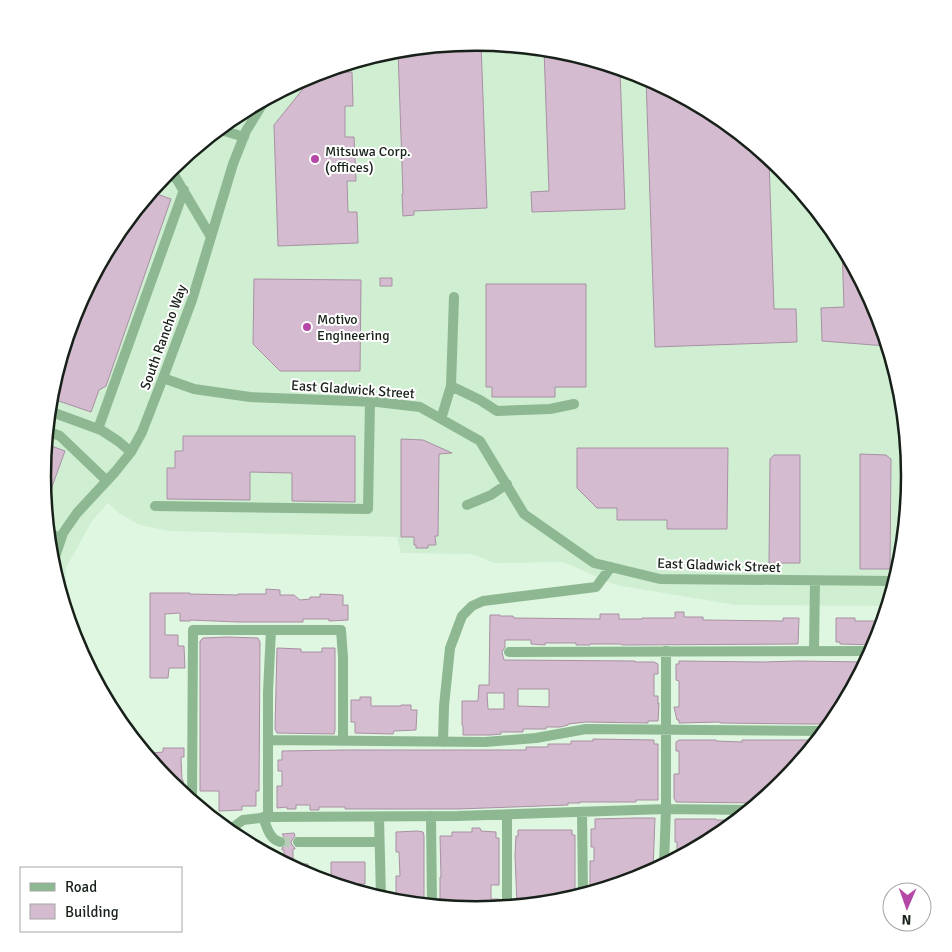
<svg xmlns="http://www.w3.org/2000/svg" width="952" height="952" viewBox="0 0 952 952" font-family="Signika,sans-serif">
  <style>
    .built { fill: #cfeed2 }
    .building { fill: #d4bbcf; stroke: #a890a3; fill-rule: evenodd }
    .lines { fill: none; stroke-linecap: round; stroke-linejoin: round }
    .minor-tunnel { stroke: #b7ccb9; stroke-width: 10; stroke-dasharray: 10 5; stroke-linecap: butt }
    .minor { stroke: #8eb892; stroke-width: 10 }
    .poi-dot { fill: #b548a7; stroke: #fff; stroke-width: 2 }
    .labels { text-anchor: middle; stroke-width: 4; stroke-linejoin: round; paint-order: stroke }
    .poi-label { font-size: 14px; fill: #182119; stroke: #fff; text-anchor: start }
    .street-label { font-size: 14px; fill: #182119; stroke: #fff }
    .rim { fill: none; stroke: #182119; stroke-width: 2.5 }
  </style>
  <rect width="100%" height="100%" fill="#dff7e1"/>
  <path class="built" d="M476,43L561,51L642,76L717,116L783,170L837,235L877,310L901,392L909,476L901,561L887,606L736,605L616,585L563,562L495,563L472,554L401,553L397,537L170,531L140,525L120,514L108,503L92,521L66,568V612L51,560L43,476L51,391L76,310L116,235L170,169L235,115L310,75L392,51Z"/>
  <path class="building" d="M478,43H481L487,208L414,211V215L403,216L402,194H403L398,50Z
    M544,49L561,51L620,69L625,209L532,212L531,192L549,191Z
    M352,72L353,106H345V137H354L356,181H347L348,212H357L358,243L278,246L274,125L315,74L319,73Z
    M646,78L717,116L769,159L774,309H796L797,342L655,347Z
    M151,192L171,199L106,386L99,390L91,412L50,398L51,391L76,310L116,235Z
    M842,245L877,310L887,346L822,341L821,308L844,307Z
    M380,278H392V286H380Z
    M254,279L361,280L360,371H280L253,344Z
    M486,284H586V387H555V397H492V387H486Z
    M183,436H355V502L292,501V473L250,472V500L167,499V468H175V451H183Z
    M401,439L423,440L452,453L439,454L438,536H435L436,545H428V548H416V545H414V537H401Z
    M46,444L65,451L45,506L42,476Z
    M577,448H728L727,529H667V520H617V508H597L577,488Z
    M860,454L886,455L891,459L890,569H860Z
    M774,455H800V563H769L770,459Z
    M266,589L280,590V595H294L300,600L310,599V597H320V594L343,595V605H348V620L329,621V619H303V622H238L190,620V621H180V613L165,614V635H178V646H184L185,668H169L168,678H150V593H190V594L238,595V594H266Z
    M675,612H684V617H703V620L783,621V618H799L798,644L622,645L621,644H590V645H576V643H545V645L531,644V640H505V647L502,652L504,660L635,661V662H654L658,664V674H654V696H658V704L659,703L658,721H648V723L586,722L568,724V725L560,727H546V729H523V732H501V734L491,735H463V726L462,725V701H478L479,685H489L490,615H500V616H513L514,618L600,619V614H619V619H642V618H675ZM518,689H549V707L518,706ZM487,693H504V709H488Z
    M836,618H855V621H878V637L875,645L840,644V642H836Z
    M227,637L258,638L260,642L259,791H256V806H242V810L219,811V791H200V641L203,638Z
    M277,648L301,649V652H322V648H335V730L334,734L277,733L275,729Z
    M679,661L764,662L797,661L866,662L836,717L831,724H806L720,723V722L679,723V720H677L674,707H679V681L676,680V664H679Z
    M360,697H371V706H401V705H411V710H417L416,730L394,731L393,734L355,733V722H351V700H360Z
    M593,739L654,740V744H658V800H636V802H580V803H568V805L458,809H345V807H319V810H310V805H296V809H287V807L277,808V786H282V771H278V760H282V751L344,750H526V747H548V744H571V741H593Z
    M679,740H716V741L742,742V740H817L796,766L784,768V780L758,803L676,802L674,798V774H679V751H676V742Z
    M163,748H184V757H181L182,780H183L184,794L169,782L163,774L162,770H159L152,762V753L163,752Z
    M636,818H655L653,870L642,877L590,892V861H594V847H591V829H595V819Z
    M675,819H716V820H737L716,837L677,858V842H675Z
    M472,828H480L481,831L496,832V838H499V885H491V899H499V907L476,910L440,906V877H441L440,836H452V832H472Z
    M518,830H572V835H575V896L573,897L560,901L517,905L515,855L516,836H518Z
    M418,831L423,832L424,836V904L403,902V895H396V876H400L399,852H396V832Z
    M294,833L295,836L291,842L292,845L295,848V849H293V864H308V876L284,862V850H282V848L286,845L287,842L282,834Z
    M331,862H365V884H348V881H331Z"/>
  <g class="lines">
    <path class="minor-tunnel" d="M280,842H298"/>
    <path class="minor" d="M218,129L244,137
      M166,174L176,178L211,237
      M163,378L194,389L250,397L377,402L420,407L480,441L524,514L594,563L660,579L895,581
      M451,386L480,400L497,411L550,409L574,404
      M49,411L101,430L118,441L131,452
      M441,419L451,386L454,297
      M98,429L184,190
      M47,431L60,436L107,481
      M467,505L491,495L507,484
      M155,506L368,509L370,402
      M48,532L61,539
      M53,566L55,557L63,533L77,513L115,472L131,452L142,432L163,378L192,300L233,164L246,131L262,105L266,99
      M814,650L815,581
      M509,652L872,651
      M269,740L485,742L536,738L586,729L825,731
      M443,742L444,706L450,648L462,616L472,606L483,601L596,587L611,567
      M582,812L583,894
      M507,815V906
      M431,816L432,905
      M263,817C267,827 269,839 280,842
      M268,817V692L271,630
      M379,817L381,898
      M229,829L192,799L193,630H341L343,657V741
      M228,831L243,820L268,817L458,816L666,809L749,810
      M298,842H379
      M664,864L666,809V651"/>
  </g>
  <g class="poi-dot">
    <circle cx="315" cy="159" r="5"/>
    <circle cx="307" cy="327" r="5"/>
  </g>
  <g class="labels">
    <g class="poi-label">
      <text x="325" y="156">Mitsuwa Corp.<tspan x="325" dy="16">(offices)</tspan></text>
      <text x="317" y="324">Motivo<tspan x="317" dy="16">Engineering</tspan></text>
    </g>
    <g class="street-label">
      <text transform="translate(163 337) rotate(-70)" y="5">South Rancho Way</text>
      <text transform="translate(353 389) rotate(4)" y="5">East Gladwick Street</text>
      <text transform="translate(719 565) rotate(2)" y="5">East Gladwick Street</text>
    </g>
  </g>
  <path d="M0 0H952V952H0ZM51 476a425 425 0 1 1 850 0a425 425 0 1 1-850 0Z" fill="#fff" fill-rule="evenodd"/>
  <path class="rim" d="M51 476a425 425 0 1 1 850 0a425 425 0 1 1-850 0Z"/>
  <rect x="20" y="867" width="162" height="65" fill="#ffffff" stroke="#a3a6a3"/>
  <rect x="30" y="883" width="25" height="8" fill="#8eb892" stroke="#a3a6a3"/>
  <text x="65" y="892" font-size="15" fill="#182119">Road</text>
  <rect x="30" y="904" width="25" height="15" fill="#d4bbcf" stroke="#a3a6a3"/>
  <text x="65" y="917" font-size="15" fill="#182119">Building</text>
  <g transform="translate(907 907) rotate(182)"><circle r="24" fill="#ffffff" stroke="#a3a6a3"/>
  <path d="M0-4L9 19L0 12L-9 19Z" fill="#b548a7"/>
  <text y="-8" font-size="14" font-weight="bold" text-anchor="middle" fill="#182119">N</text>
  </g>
</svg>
